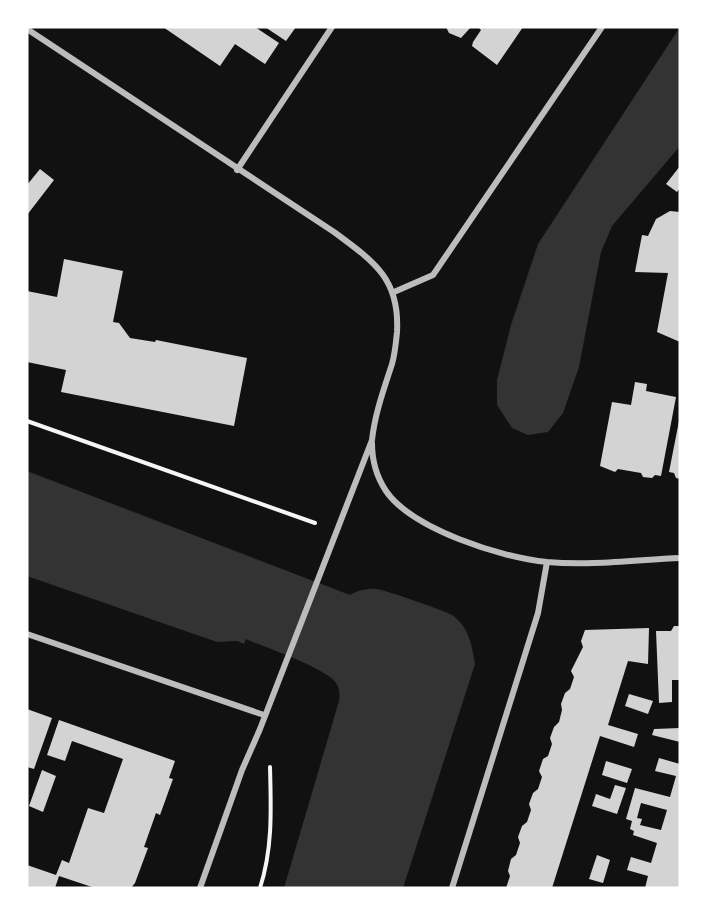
<svg xmlns="http://www.w3.org/2000/svg" width="707" height="915" viewBox="0 0 707 915" font-family="Lato,sans-serif">
  <style>
    .water { fill: #333 }
    .building { fill: #d3d3d3; fill-rule: evenodd }
    .lines { fill: none; stroke-linecap: round; stroke-linejoin: round }
    .path { stroke: #f5f5f5; stroke-width: 4 }
    .minor { stroke: #bcbcbc; stroke-width: 6 }
  </style>
  <rect width="100%" height="100%" fill="#111"/>
  <path class="water" d="M680,27V146L612,226L601,252L579,367L563,413L548,432L528,435L512,428L497,405V380L511,325L538,244Z
    M27,471L350,595C358,590 368,588 377,589C385,590 446,611 452,615C469,627 472,645 475,664L403,888H284L339,701C340,695 340,689 336,683C328,669 264,647 246,639L244,644L237,641L217,642L27,576Z"/>
  <path class="building" d="M163,27H255L279,43L265,64L235,44L220,66Z
    M265,27H296L286,41Z
    M446,27H471L461,38L449,33Z
    M478,27H523L497,65L472,46L473,42L481,30Z
    M680,166V188L677,192L666,184Z
    M40,169L54,180L27,215V185Z
    M670,211L680,212V342L657,332L668,273L635,272L642,235L648,236L656,219Z
    M64,259L123,271L113,322L119,323L130,338L155,342L156,340L247,358L234,426L61,392L66,370L27,362V291L57,297Z
    M635,382L647,384L646,391L676,397L661,476L655,475L652,478L643,477L641,473L618,469L615,472L600,466L612,402L631,405Z
    M679,421H680V479L676,478L674,473L669,472Z
    M674,626H680V680H672V702L659,703L656,631H671Z
    M649,628L648,664L628,661L608,725L638,734L634,747L600,736L552,888H506L510,876L508,871L511,859L516,855L520,843L518,837L522,826L527,822L531,810L529,804L533,793L538,789L542,777L539,771L543,759L548,756L552,744L550,738L554,727L559,722L562,710L561,704L565,693L570,689L574,677L571,671L583,647L581,641L585,630Z
    M629,694L653,701L648,714L625,706Z
    M27,709L52,718L34,769L27,767Z
    M59,720L175,761L169,778L173,779L160,815L156,813L144,847L148,848L135,883L131,888H95L59,876L55,888H27V865L56,875L62,860L69,863L88,808L104,813L123,759L72,741L65,761L47,755Z
    M680,728V742L652,735L654,729Z
    M659,758L680,764V888H645L648,876L627,870L631,857L651,863L657,843L633,835L634,831L630,829L632,821L626,819L635,788L670,797L676,776L655,771ZM641,803L667,810L661,830L640,825L642,819L637,818Z
    M606,761L632,769L627,783L602,775Z
    M42,770L56,776L43,812L29,806Z
    M615,785L626,788L617,814L592,806L596,794L610,799Z
    M597,855L610,860L603,883L589,879Z"/>
  <g class="lines">
    <path class="path" d="M27,421L315,523
      M260,888C273,848 271,808 270,767"/>
    <path class="minor" d="M27,29L334,232C373,261 400,278 397,332C396,342 395,354 392,364C384,389 375,413 372,440L260,729L242,770L200,888
      M237,170L332,27
      M394,292L433,275L602,27
      M372,443C372,461 376,476 386,491C412,529 502,558 547,562C590,566 636,560 680,558
      M27,634L264,715
      M452,888L538,613L547,562"/>
  </g>
  <rect width="707" height="915" fill="none" stroke="#ffffff" stroke-width="57"/>
</svg>
